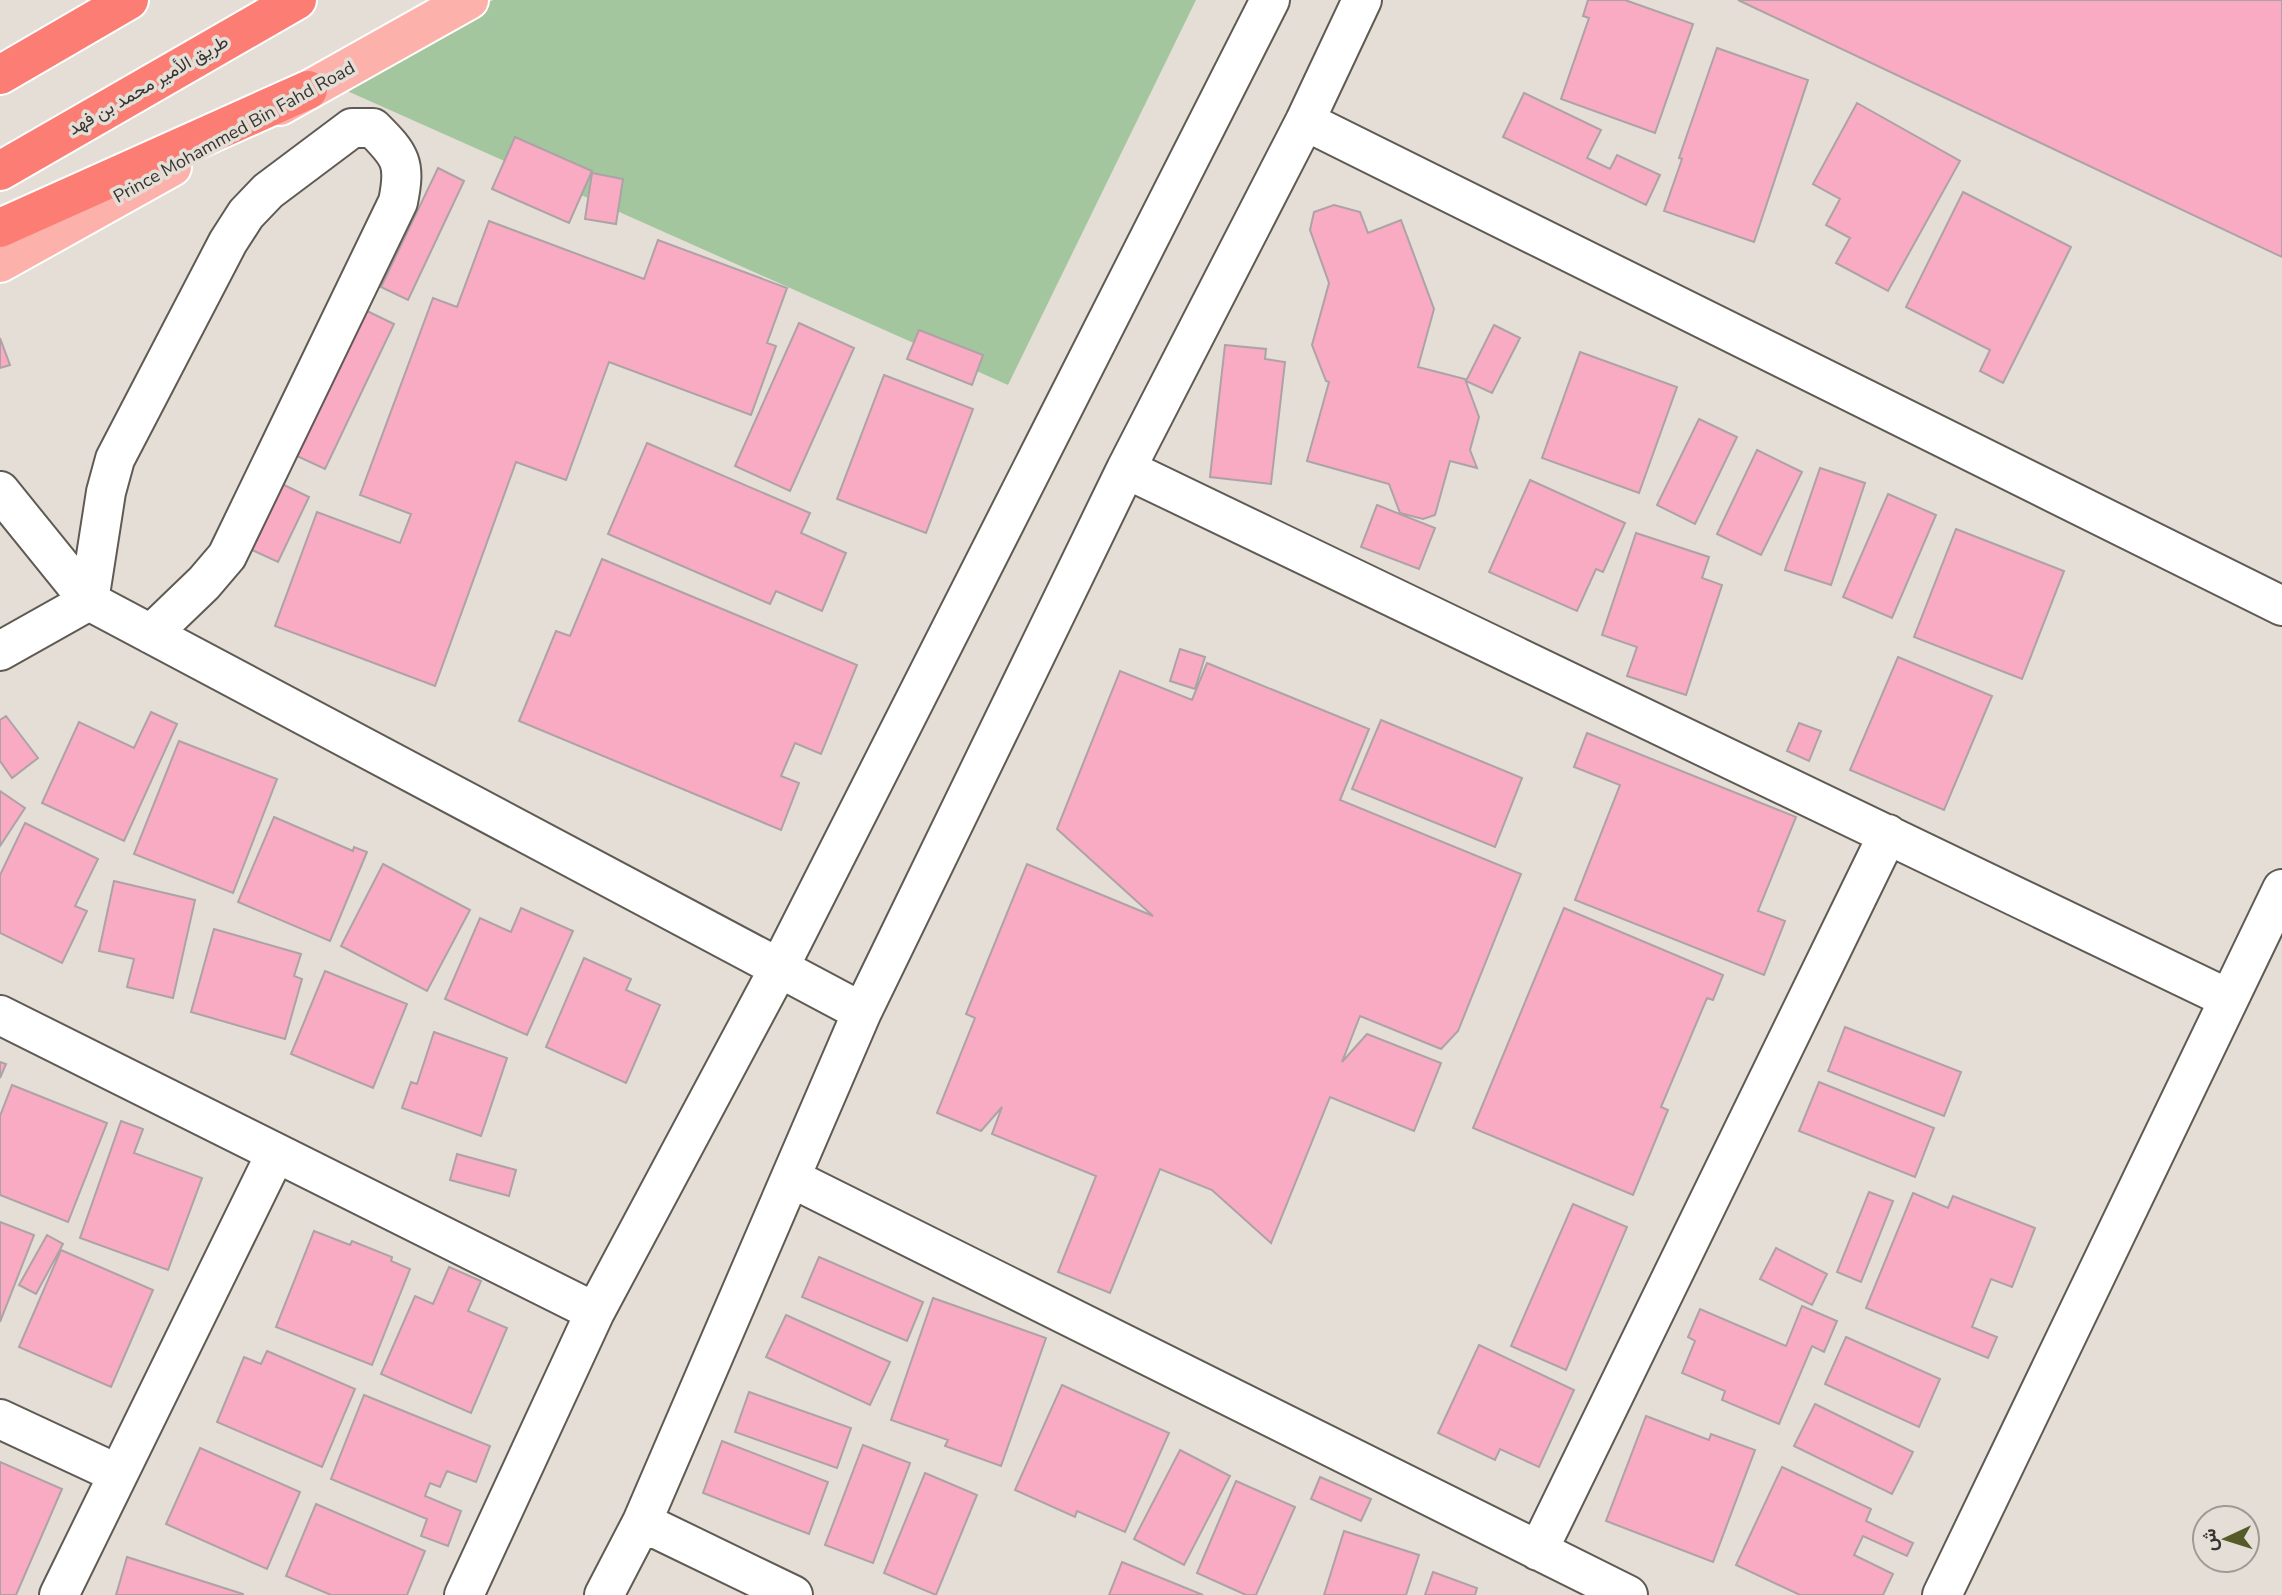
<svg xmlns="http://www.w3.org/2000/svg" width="2282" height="1595" viewBox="0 0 2282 1595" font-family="'Nunito Sans',Vazirmatn,sans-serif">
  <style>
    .green { fill: #a4c69e }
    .building { fill: #f9abc3; stroke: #ada2a5; stroke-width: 2 }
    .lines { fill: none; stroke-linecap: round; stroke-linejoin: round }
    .minor-casing { stroke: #5f5a53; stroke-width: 42 }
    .major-casing { stroke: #fff; stroke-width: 42 }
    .highway-casing { stroke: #fff; stroke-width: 42 }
    .minor { stroke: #fff; stroke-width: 38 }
    .major { stroke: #fdb1ab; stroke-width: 38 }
    .highway { stroke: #fb7d73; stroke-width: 38 }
    .labels { text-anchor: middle; stroke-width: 7; stroke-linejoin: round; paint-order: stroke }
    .street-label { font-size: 18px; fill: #373531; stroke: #e4ded6 }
  </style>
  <rect width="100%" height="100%" fill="#e4ded6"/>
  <path class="green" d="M493,0H1196L1008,385L336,86Z"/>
  <path class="building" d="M1588,0H1625L1693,24L1655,133L1561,99L1589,18L1583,16Z
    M1738,0H2282V257Z
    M1717,48L1808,80L1754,242L1664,211L1682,159L1679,158Z
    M1524,93L1601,130L1587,158L1610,169L1617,155L1660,175L1646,205L1503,137Z
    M1857,103L1960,161L1888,291L1836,263L1850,238L1826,225L1840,199L1813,184Z
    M515,137L592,171L569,223L492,189Z
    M438,168L464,181L408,300L381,287Z
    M592,173L623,179L616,224L585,219Z
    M1963,192L2071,247L2003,383L1980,371L1990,350L1906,307Z
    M1334,205L1360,212L1368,233L1401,220L1434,309L1418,367L1465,379L1479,417L1470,450L1477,468L1450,461L1435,515L1423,519L1400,513L1389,484L1307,461L1329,382L1326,381L1312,345L1329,283L1310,230L1314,212Z
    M489,221L644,279L658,240L787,288L767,343L776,346L751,415L609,362L566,480L516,462L435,686L275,626L317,512L400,543L411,514L360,495L433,298L457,307Z
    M367,311L394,324L325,469L297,456Z
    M799,323L854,348L790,491L735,466Z
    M1494,325L1520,338L1492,393L1466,381Z
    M919,330L983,355L972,385L907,359Z
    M0,338L10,365L0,368Z
    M1225,345L1266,349L1265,359L1285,362L1271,484L1210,477Z
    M1580,352L1677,387L1639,493L1542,458Z
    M884,375L973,409L926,533L837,499Z
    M1699,419L1737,437L1695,524L1657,505Z
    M647,443L810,513L801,533L846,553L822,611L776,591L770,604L608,534Z
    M1757,450L1802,472L1761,555L1717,534Z
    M1820,468L1865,483L1831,585L1785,570Z
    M1530,480L1625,523L1603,572L1596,569L1577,611L1489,572Z
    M282,484L309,497L278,562L252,550Z
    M1888,494L1936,515L1892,618L1843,597Z
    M1377,505L1435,528L1419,569L1361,547Z
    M1956,529L2064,571L2022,679L1914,637Z
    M1636,533L1709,557L1702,578L1722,585L1686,695L1627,676L1637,647L1602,635Z
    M602,559L857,665L821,754L795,743L781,776L799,783L781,830L519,721L556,631L570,636Z
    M1180,649L1205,657L1195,689L1170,681Z
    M1898,657L1992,696L1944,810L1850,770Z
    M1207,663L1369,729L1340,800L1521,874L1458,1031L1441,1049L1360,1016L1342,1062L1367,1034L1441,1063L1414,1131L1330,1097L1271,1243L1212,1190L1160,1169L1110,1293L1058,1272L1096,1176L992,1134L1002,1107L981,1131L937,1113L975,1018L966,1014L1027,864L1153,916L1057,829L1120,671L1192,700Z
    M151,712L177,724L124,841L42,803L79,722L134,748Z
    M6,716L38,758L12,778L0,761V720Z
    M1381,720L1522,778L1495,847L1352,789Z
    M1799,723L1821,731L1809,761L1787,751Z
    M1587,733L1796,817L1758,911L1785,921L1764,975L1575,900L1620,785L1574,767Z
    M179,741L277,779L233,893L134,854Z
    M0,791L25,808L0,846Z
    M274,817L353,851L354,847L367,852L330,941L238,902Z
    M25,823L98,859L75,906L87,911L62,963L0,933V875Z
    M383,864L470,910L427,991L341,946Z
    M114,881L195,900L173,998L127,987L134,959L99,951Z
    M521,908L573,931L527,1035L445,999L480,918L511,932Z
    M1564,908L1723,975L1713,1000L1707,998L1661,1107L1668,1110L1633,1195L1473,1128Z
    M214,929L301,954L294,976L302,979L285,1039L191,1012Z
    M584,958L631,979L626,990L660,1005L626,1083L546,1047Z
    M325,971L407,1004L373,1088L291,1054Z
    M1845,1027L1961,1072L1944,1116L1828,1071Z
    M434,1032L507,1058L481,1136L402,1108L411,1082L417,1084Z
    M0,1062L6,1064L0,1078Z
    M1819,1082L1934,1128L1915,1177L1799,1131Z
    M12,1085L107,1123L68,1222L0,1195V1116Z
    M121,1121L143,1129L134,1153L202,1178L168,1270L80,1238Z
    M457,1154L516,1170L509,1196L450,1180Z
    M1869,1192L1893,1201L1861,1282L1837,1272Z
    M1913,1193L1948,1208L1953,1196L2035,1228L2012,1287L1991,1279L1972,1327L1997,1337L1988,1358L1866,1308Z
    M1573,1204L1627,1227L1566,1370L1511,1346Z
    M0,1222L34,1235L0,1322Z
    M314,1231L350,1245L352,1241L392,1257L391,1261L410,1269L372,1365L276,1327Z
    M47,1235L63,1244L36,1294L19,1285Z
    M1776,1248L1827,1274L1812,1305L1760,1279Z
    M61,1250L153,1290L111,1387L19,1347Z
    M819,1257L923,1302L907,1341L802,1297Z
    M449,1267L481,1281L468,1311L507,1328L471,1413L381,1374L415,1296L433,1304Z
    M933,1298L1046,1338L1001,1466L945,1446L948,1440L891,1420Z
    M1802,1306L1837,1321L1824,1352L1812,1346L1779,1424L1722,1400L1725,1391L1682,1373L1695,1341L1688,1337L1700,1309L1786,1346Z
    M786,1315L890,1362L870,1405L766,1357Z
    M1846,1337L1940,1379L1919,1427L1825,1384Z
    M1479,1345L1574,1390L1539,1467L1500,1449L1495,1460L1438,1433Z
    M267,1351L355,1389L322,1467L217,1422L244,1357L261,1364Z
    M1062,1385L1169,1433L1125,1532L1077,1511L1075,1517L1015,1490Z
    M749,1392L851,1428L837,1468L735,1432Z
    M364,1395L490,1446L476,1482L447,1471L440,1487L430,1483L425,1496L461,1511L448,1546L421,1536L427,1519L331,1479Z
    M1815,1404L1913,1452L1892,1494L1794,1446Z
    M1646,1416L1709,1440L1711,1434L1755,1450L1713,1562L1606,1521Z
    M722,1441L828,1482L809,1534L703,1493Z
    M863,1445L910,1463L873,1563L825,1545Z
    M200,1448L300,1492L267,1569L166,1524Z
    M1180,1450L1230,1476L1184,1565L1134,1539Z
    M0,1462L62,1489L16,1595H0Z
    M1782,1467L1871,1509L1866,1521L1913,1543L1907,1556L1863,1536L1854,1555L1893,1574L1883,1595H1800L1736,1565Z
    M925,1473L977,1495L936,1595L884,1573Z
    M1320,1477L1371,1499L1361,1521L1311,1499Z
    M1236,1481L1295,1507L1256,1595H1246L1197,1573Z
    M316,1504L425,1551L407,1595H331L286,1576Z
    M1344,1531L1419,1555L1406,1595H1324Z
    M127,1557L243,1594V1595H116Z
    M1122,1562L1203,1595H1109Z
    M1433,1572L1477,1588L1475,1595H1425Z"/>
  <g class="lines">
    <defs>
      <path id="minor" d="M1305,121L2282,606
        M1126,469L2229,999
        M0,491L89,601L862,1012
        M0,651L89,601L106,492L115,459L228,242L246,214L268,191L352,128H373C401,156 406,163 398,202L227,556L204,583L151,634
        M0,1015L595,1312
        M791,1178L1628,1595
        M0,1419L118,1474
        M642,1522L793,1595
        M1538,1551L1888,834
        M59,1595L276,1153
        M464,1595L595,1312L779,968L1270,0
        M604,1595L642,1522L862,1012L1126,469L1305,121L1362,0
        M1942,1595L2282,889"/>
      <path id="major" d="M280,106L469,0
        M0,263L172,167"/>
      <path id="highway" d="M0,75L129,0
        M0,171L297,0
        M0,228L308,90"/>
    </defs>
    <use href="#minor" class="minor-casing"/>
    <use href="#major" class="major-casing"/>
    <use href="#highway" class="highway-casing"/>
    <use href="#minor" class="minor"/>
    <use href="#major" class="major"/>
    <use href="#highway" class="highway"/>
  </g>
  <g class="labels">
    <g class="street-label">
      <text transform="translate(148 85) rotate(-30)" y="6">طريق الأمير محمد بن فهد</text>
      <text transform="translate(234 132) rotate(-29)" y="6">Prince Mohammed Bin Fahd Road</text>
    </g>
  </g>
  <g transform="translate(2226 1539) rotate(266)"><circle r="33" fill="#e4ded6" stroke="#9f9a94" stroke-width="2"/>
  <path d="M0-5L12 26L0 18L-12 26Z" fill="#545b29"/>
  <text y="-10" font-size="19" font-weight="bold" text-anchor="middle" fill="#373531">ش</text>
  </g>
</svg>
